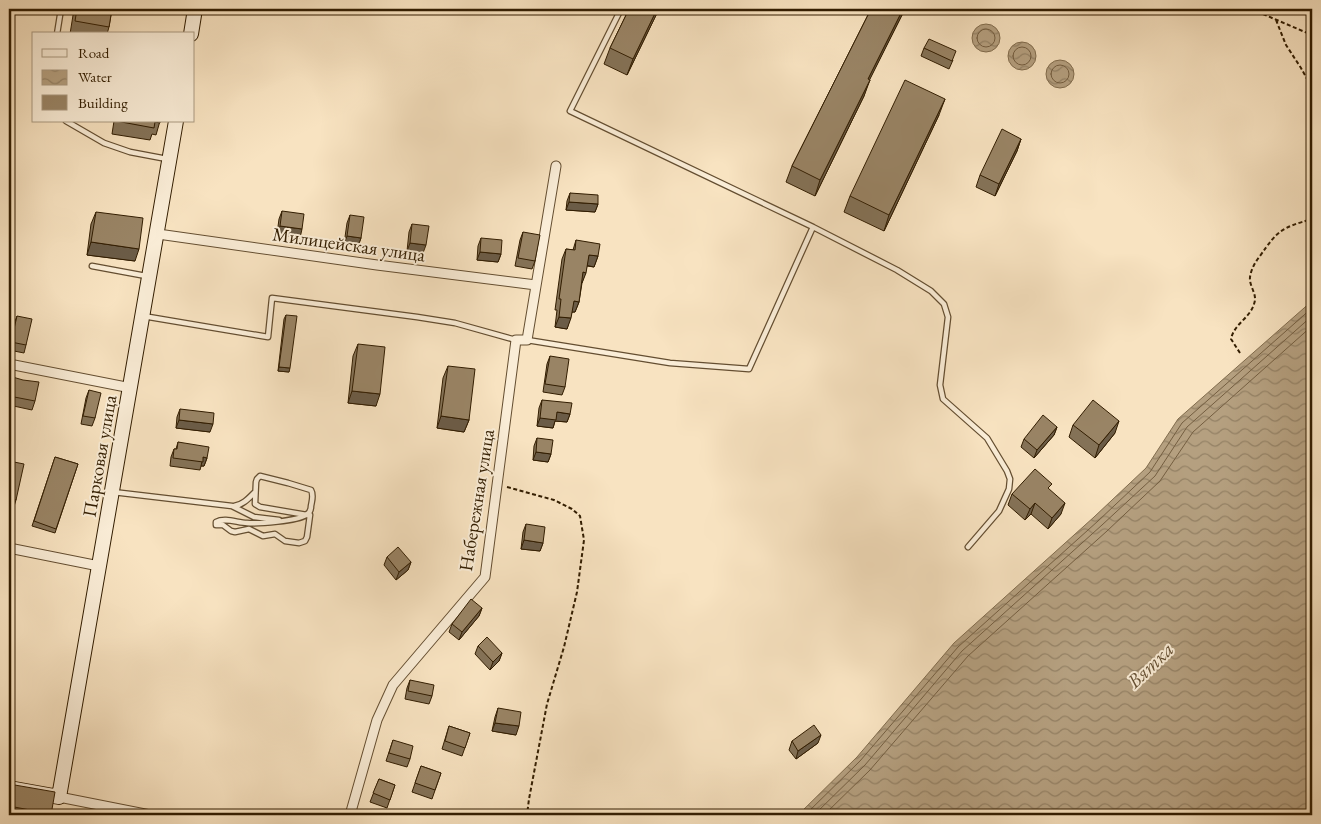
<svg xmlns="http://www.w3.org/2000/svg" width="1321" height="824" viewBox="0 0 1321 824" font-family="'EB Garamond',serif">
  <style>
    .water { fill: url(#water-waves); stroke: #816c4d }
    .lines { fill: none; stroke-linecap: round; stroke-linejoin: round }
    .shore { stroke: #745e40; stroke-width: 1 }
    .lane-casing { stroke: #644e31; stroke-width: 7 }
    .street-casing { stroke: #644e31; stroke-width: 11 }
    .secondary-casing { stroke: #321d01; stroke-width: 16 }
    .path { stroke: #321d01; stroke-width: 2; stroke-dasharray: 4 2.5; stroke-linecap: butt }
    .lane { stroke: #faedd7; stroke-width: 4.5 }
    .street { stroke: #faedd7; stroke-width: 9 }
    .secondary { stroke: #faedd7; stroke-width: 14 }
    .wall { fill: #847257; stroke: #321d01 }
    .shaded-wall { fill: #6b5c47; stroke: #321d01 }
    .building { fill: #998465; stroke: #321d01 }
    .labels { text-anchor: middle; stroke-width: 4; stroke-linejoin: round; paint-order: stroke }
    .street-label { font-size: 19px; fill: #321d01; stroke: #faedd7 }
    .water-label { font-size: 20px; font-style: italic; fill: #665134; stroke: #faedd7 }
  </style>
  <defs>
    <pattern id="water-waves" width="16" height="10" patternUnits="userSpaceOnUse" patternTransform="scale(1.25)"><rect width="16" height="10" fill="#b5a080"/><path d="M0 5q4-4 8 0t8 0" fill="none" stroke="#948266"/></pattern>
  </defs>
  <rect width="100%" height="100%" fill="#f8e3c1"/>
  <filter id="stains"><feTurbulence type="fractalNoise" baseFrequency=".004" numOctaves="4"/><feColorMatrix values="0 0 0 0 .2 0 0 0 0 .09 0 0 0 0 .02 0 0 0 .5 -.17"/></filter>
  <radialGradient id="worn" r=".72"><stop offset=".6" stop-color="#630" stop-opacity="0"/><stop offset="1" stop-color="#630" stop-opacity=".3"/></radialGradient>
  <path class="water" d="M972 38a14 14 0 1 1 28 0a14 14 0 1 1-28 0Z
    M1008 56a14 14 0 1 1 28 0a14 14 0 1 1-28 0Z
    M1046 74a14 14 0 1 1 28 0a14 14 0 1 1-28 0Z
    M1312,301V815H798L857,757L954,643L1094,517L1146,468L1178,419Z"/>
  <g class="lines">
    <path class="shore" d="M977 38a9 9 0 1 1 18 0a9 9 0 1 1-18 0Z
      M1013 56a9 9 0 1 1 18 0a9 9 0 1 1-18 0Z
      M1051 74a9 9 0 1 1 18 0a9 9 0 1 1-18 0Z
      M805,815L860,761L958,647L1098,521L1150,472L1182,423L1312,308
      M814,815L865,765L962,651L1102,525L1155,476L1187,427L1312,316
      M824,815L870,770L968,656L1107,531L1160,481L1193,432L1312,326"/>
    <defs>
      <path id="lane" d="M621,9L570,111L813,227
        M57,34L61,9
        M66,121L104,143L130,152L167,159
        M92,266L146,276
        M143,316L268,337L272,298L417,317L455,323L516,340
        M527,340L670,363L749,369L813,227L897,270L931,291L944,304L948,317L940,385L943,399L987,438L1007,471L1010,479L1009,489L999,511L968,547
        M113,492L232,506L254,517L279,520
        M234,506C243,505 249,498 255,492
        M310,515L307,537L305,541L299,543L285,541L275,534L263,536L249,529L235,532L231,531L223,525H216V522C225,517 238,523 247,523C259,524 297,521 306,515C310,513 311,510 311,506C312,500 314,495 311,490L288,483L260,476L257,479L256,482L255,504L260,507L307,515H310"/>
      <path id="street" d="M158,234L377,265L536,285
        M9,364L131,388
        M9,548L99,566
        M59,797L150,815
        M350,815L377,720L393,685L485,577L516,340H527L556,166"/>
      <path id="secondary" d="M191,34L195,9
        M9,788L59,797L176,121"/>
    </defs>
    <use href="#lane" class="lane-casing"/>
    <use href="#street" class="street-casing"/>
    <use href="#secondary" class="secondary-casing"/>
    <path class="path" d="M1251,9L1312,35
      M1276,20L1286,45L1301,68L1312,88
      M1240,353L1231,339C1234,324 1250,318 1254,304C1258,294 1249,287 1250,277C1251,270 1255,262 1260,256C1278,230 1281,228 1312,219
      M507,487L554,500L572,509L580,516L584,540L577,592L564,647L547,704L529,799L527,815"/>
    <use href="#lane" class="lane"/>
    <use href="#street" class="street"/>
    <use href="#secondary" class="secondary"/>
  </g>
  <path class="wall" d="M74,9H112L109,27L107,34H70Z
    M629,9H659L627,75L604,64L610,48Z
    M871,9H905L869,80L864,96L815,196L786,182L792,166Z
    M924,48L953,60L949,69L921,56Z
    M939,115L884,231L844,212L850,196Z
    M114,121H160L156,135L152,134L150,140L112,134Z
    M1021,139L1017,151L995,196L976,187L980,175Z
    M570,193L598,204L595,212L566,210L567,201Z
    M282,211L300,238L277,234L279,219Z
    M96,212L135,261L87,255L91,224Z
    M350,215L361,238L358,246L344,244L347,223Z
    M412,224L423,253L407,251L409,232Z
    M523,232L535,261L532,269L515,266L520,240Z
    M481,238L501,254L498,262L477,260L478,246Z
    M576,240L598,256L594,267L587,266L582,283L579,302L575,312H572L567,329L555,327L557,310H555L562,259L566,249L573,250Z
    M286,315L289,372L278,371L284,319Z
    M17,316L26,345L24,353L9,350L14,324Z
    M358,344L376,406L348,403L353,356Z
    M550,356L565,387L562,395L543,392L547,364Z
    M448,366L469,420L464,432L437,428L443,378Z
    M9,376L35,401L32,410L9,405Z
    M89,390L95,418L92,426L81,424L86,398Z
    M542,400L570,414L567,422L555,421L553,428L537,426L539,408Z
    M180,409L210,432L176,428L177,417Z
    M1073,425L1115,433L1095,458L1069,437Z
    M1057,427L1054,435L1034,458L1021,447L1024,439Z
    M537,438L551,454L548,462L533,460L534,446Z
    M178,442L207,458L204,466H201L200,470L170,466L171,457L174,449H176Z
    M55,457L78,464L55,533L32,526Z
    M9,461L16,500L11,516L9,515Z
    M1050,490L1061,514L1048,529L1031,514L1025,520L1008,505L1012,494Z
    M526,524L543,543L540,551L521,549L523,532Z
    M387,557L411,562L408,570L396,580L384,565Z
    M482,608L479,616L459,640L449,632L452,624Z
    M478,646L502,653L499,661L490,670L475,654Z
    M410,680L432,696L429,704L405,699L407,688Z
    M498,708L516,735L492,731L495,717Z
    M449,726L470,733L462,756L442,749Z
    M393,740L410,759L407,767L386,761Z
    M792,741L818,743L796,759L789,750Z
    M421,766L441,773L432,799L412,792Z
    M379,779L395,785L387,808L370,802Z
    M9,784L51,815H9Z"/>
  <path class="shaded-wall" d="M657,9H659L627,75L633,59Z
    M903,9H905L862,95L868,79Z
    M870,80L864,96L815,196L820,180Z
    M945,99L939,115L884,231L889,215Z
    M1021,139L1017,151L995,196L999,184Z
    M569,202L598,204L595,212L566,210Z
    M280,226L302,229L300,238L277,234Z
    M347,236L361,238L358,246L344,244Z
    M91,242L139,249L135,261L87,255Z
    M410,243L426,245L423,253L407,251Z
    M480,252L501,254L498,262L477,260Z
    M589,255L598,256L594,267L585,265Z
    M583,272L586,273L582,283H579Z
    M574,301L579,302L575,312H570Z
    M559,317L571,318L567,329L555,327Z
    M279,367L290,368L289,372L278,371Z
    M352,391L380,394L376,406L348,403Z
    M557,412L570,414L567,422L555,421L553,428L537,426L540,418Z
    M441,416L469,420L464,432L437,428Z
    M179,420L213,424L210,432L176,428Z
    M1119,421L1115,433L1095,458L1099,445Z
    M1057,427L1054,435L1034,458L1037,450Z
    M536,452L551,454L548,462L533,460Z
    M203,457L207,458L204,466H201Z
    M1035,503L1031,514L1025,520L1030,509Z
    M1065,503L1061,514L1048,529L1052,518Z
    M524,540L543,543L540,551L521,549Z
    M411,562L408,570L396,580L399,572Z
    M482,608L479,616L459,640L462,632Z
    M502,653L499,661L490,670L493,662Z
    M495,723L519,726L516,735L492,731Z
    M821,735L818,743L796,759L798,751Z"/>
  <path class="building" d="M77,9H112L109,27L75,21Z
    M629,9H657L633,59L610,48Z
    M871,9H903L868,79L870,80L820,180L792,166Z
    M929,39L956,51L952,61L924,48Z
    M905,80L945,99L889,215L850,196Z
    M116,121H160V123L155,122L154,128Z
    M1002,129L1021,139L999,184L980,175Z
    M570,193L598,195V204L569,202Z
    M282,211L304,214L302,229L280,226Z
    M96,212L143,218L139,249L91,242Z
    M350,215L364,217L361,238L347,236Z
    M412,224L429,226L426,245L410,243Z
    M523,232L540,235L535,261L518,258Z
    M481,238L502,240L501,254L480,252Z
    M576,240L600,244L598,256L589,255L586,273L583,272L579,302L574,301L571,318L559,317L561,299H559L566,249L575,250Z
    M286,315L297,316L290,368L279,367Z
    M17,316L32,319L26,345L11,342Z
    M358,344L385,347L380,394L352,391Z
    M550,356L569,359L565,387L545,384Z
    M448,366L475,369L469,420L441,416Z
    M9,376L23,380L39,382L35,401L9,396Z
    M89,390L101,393L95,418L83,416Z
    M542,400L572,403L570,414L557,412L556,420L540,418Z
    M1093,400L1119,421L1099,445L1073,425Z
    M180,409L214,413L213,424L179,420Z
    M1043,415L1057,427L1037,450L1024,439Z
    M537,438L553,440L551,454L536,452Z
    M178,442L209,447L207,458L203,457V462L173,458L174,449H177Z
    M55,457L78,464L56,529L34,521Z
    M9,461L24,464L16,500L9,498Z
    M1035,469L1052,484L1048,488L1065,503L1052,518L1035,503L1030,509L1012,494Z
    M526,524L545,527L543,543L524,540Z
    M398,547L411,562L399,572L387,557Z
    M471,599L482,608L462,632L452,624Z
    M487,637L502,653L493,662L478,646Z
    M410,680L434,685L432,696L408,691Z
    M498,708L521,712L519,726L495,723Z
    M814,725L821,735L798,751L792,741Z
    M449,726L470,733L465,748L445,741Z
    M393,740L413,746L410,759L389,753Z
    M421,766L441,773L435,790L415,783Z
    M379,779L395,785L390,800L373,793Z
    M9,784L55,792L51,815H29L30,810L9,806Z"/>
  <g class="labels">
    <g class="street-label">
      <text transform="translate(349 244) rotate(8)" y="7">Милицейская улица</text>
      <text transform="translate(99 456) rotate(-80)" y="7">Парковая улица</text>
      <text transform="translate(476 500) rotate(-81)" y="7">Набережная улица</text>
    </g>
    <g class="water-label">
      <text transform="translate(1150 665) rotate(-44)" y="7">Вятка</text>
    </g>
  </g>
  <rect width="1321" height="824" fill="none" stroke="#f8e3c1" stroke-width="30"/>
  <rect x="10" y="10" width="1301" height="804" fill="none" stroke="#321d01" stroke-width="2.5"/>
  <rect x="15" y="15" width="1291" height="794" fill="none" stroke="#321d01"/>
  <rect x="32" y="32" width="162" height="90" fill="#faedd7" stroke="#aa9a81"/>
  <rect x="42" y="49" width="25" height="8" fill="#faedd7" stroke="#aa9a81"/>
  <text x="78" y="58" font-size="15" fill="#321d01">Road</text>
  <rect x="42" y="70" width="25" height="15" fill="url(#water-waves)" stroke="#aa9a81"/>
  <text x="78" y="82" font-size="15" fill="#321d01">Water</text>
  <rect x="42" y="95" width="25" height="15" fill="#998465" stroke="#aa9a81"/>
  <text x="78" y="108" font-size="15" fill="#321d01">Building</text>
  <rect width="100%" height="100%" filter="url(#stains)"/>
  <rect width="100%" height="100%" fill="url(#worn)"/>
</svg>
